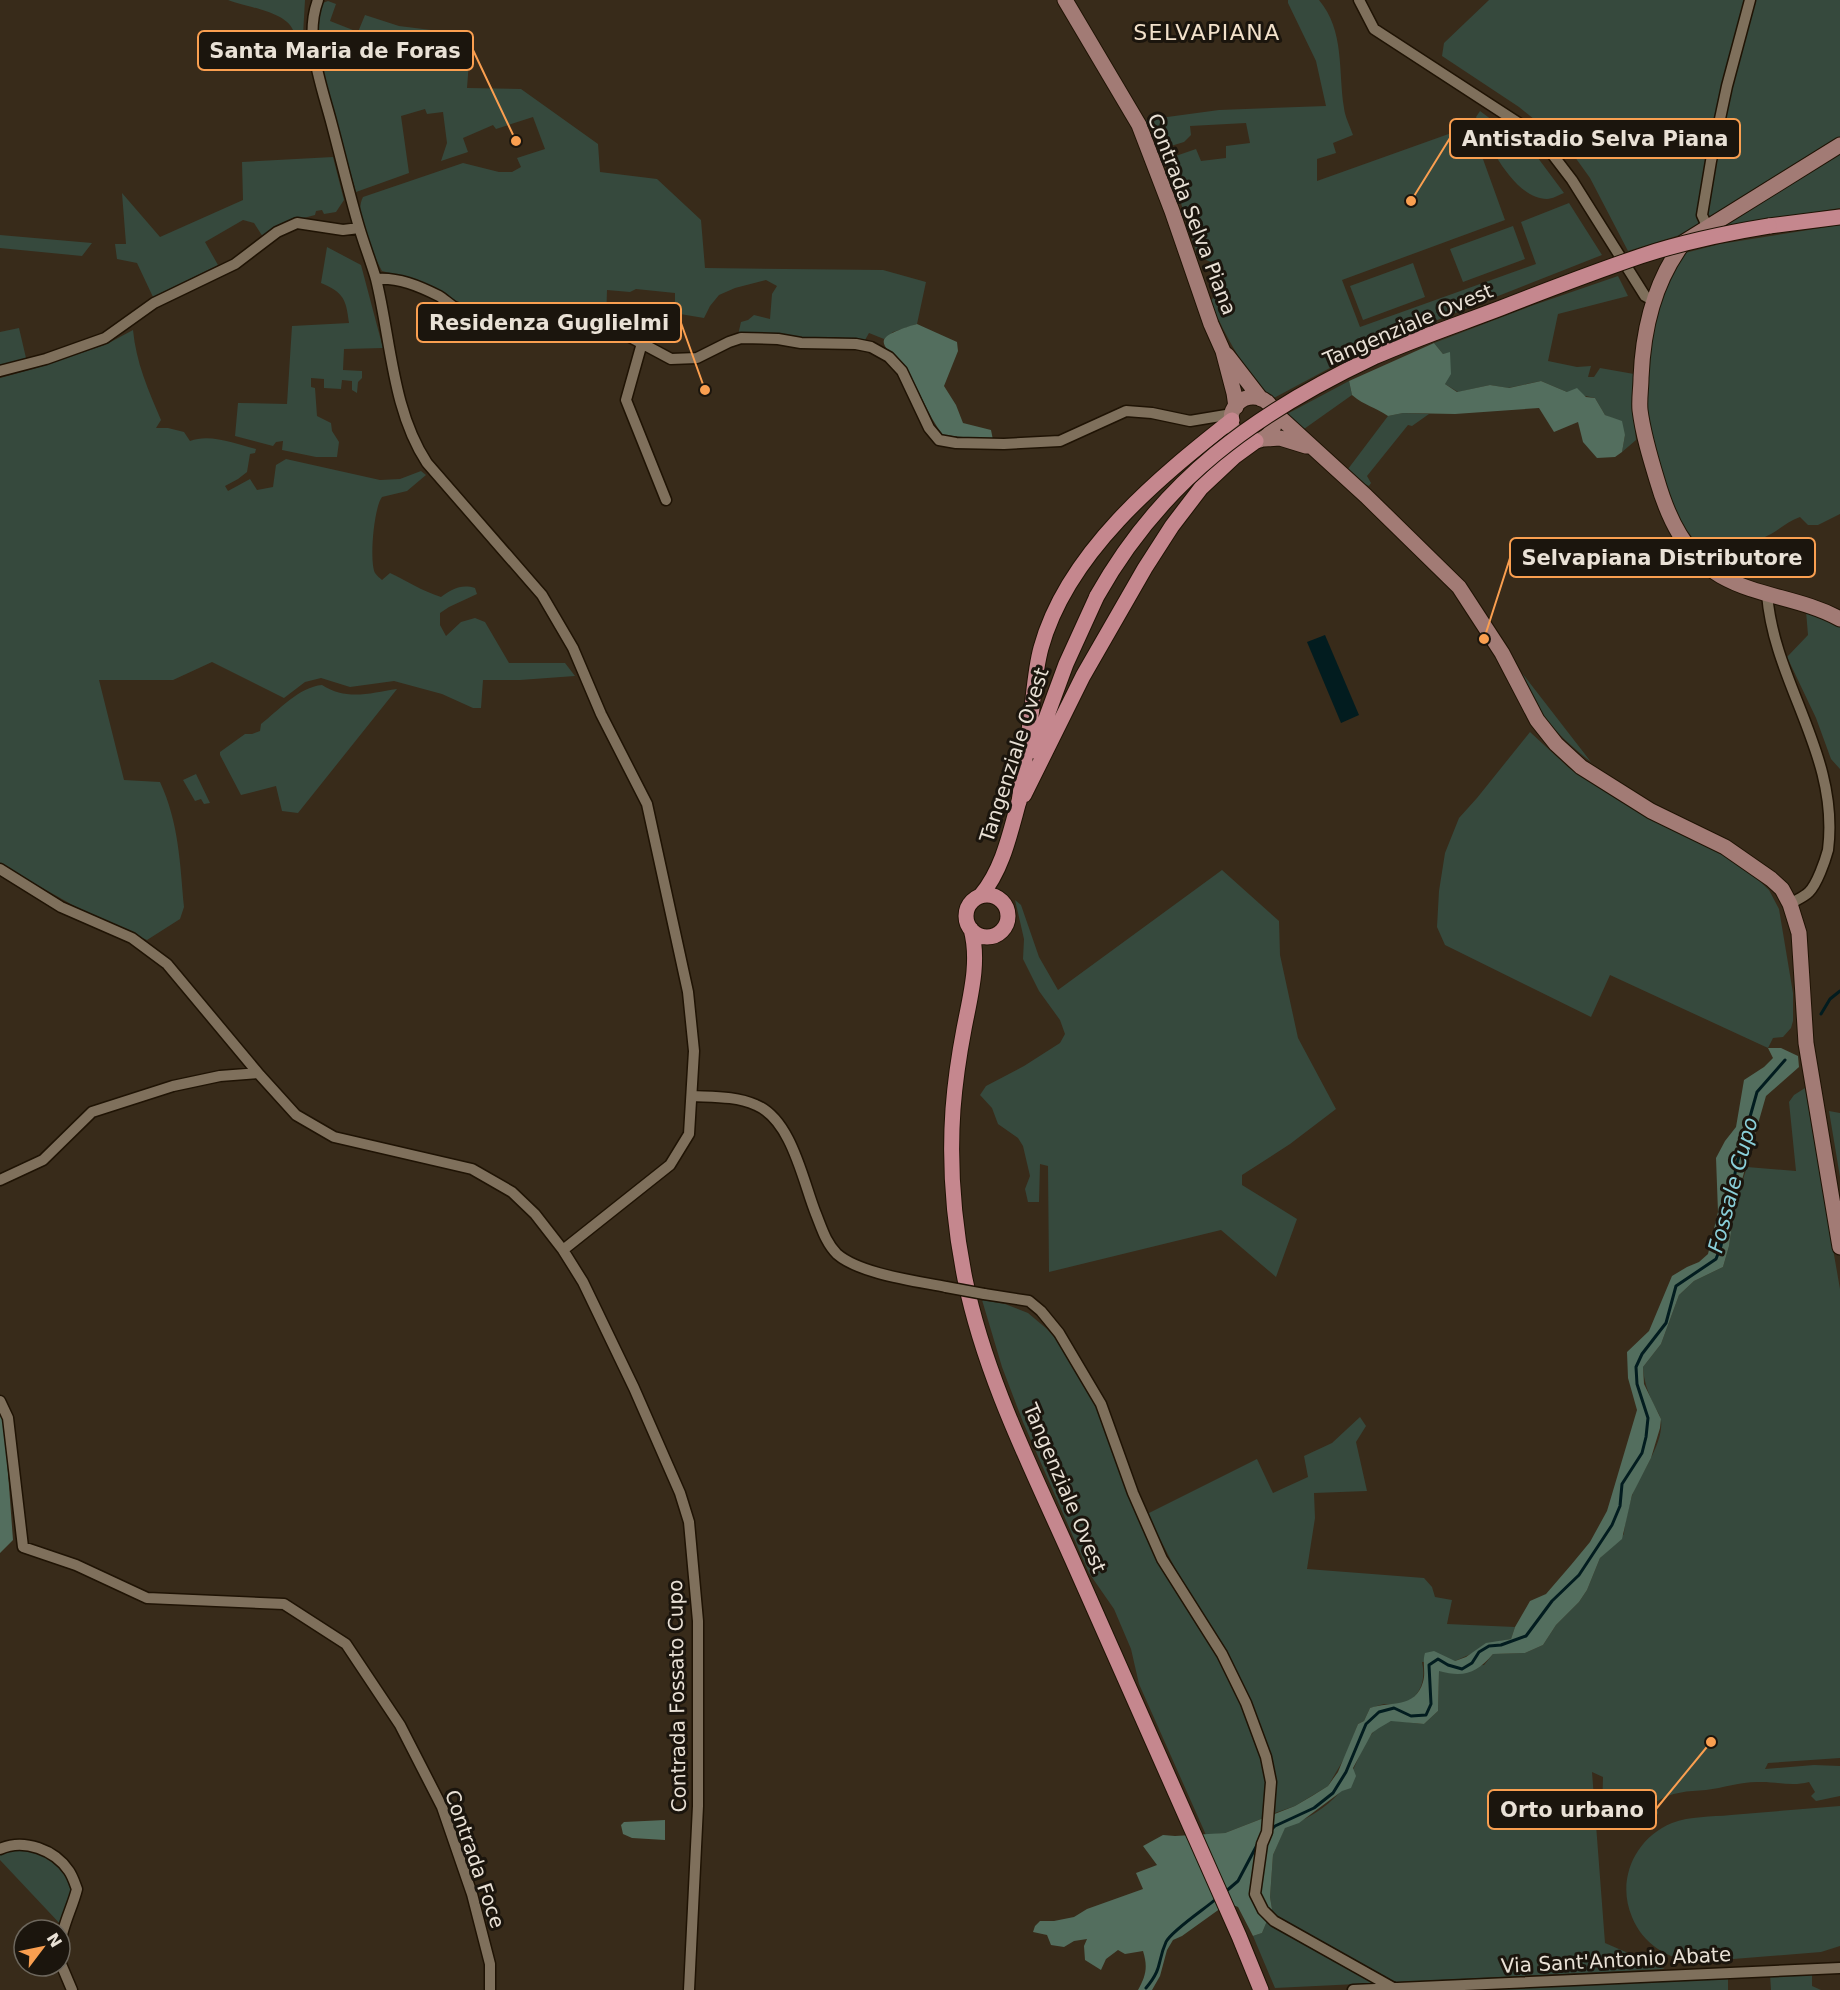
<svg xmlns="http://www.w3.org/2000/svg" width="1840" height="1990" viewBox="0 0 1840 1990" font-family="'DejaVu Sans',sans-serif">
  <style>
    .green { fill: #36493d }
    .forest { fill: #536e5e }
    .water { fill: #021c1f }
    .lines { fill: none; stroke-linecap: round; stroke-linejoin: round }
    .stream { stroke: #021c1f; stroke-width: 3 }
    .street-casing { stroke: #1f1304; stroke-width: 13 }
    .secondary-casing { stroke: #1f1304; stroke-width: 17 }
    .primary-casing { stroke: #1f1304; stroke-width: 17 }
    .street { stroke: #7f705c; stroke-width: 10 }
    .secondary { stroke: #a27b75; stroke-width: 15 }
    .primary { stroke: #c5878e; stroke-width: 15 }
    .street-bridge-casing { stroke: #1f1304; stroke-width: 13; stroke-linecap: butt }
    .primary-bridge-casing { stroke: #1f1304; stroke-width: 17; stroke-linecap: butt }
    .street-bridge { stroke: #7f705c; stroke-width: 10 }
    .primary-bridge { stroke: #c5878e; stroke-width: 15 }
    .labels { text-anchor: middle; stroke-width: 6; stroke-linejoin: round; paint-order: stroke }
    .street-label { font-size: 20px; fill: #e9e1d6; stroke: #1b150d }
    .water-label { font-size: 21px; font-style: italic; fill: #8acfd9; stroke: #1b150d }
    .quarter-label { font-size: 22px; letter-spacing: 1.5px; fill: #f2e1cb; stroke: #1b150d }
    .leader { fill: none; stroke: #fa9f50; stroke-width: 2 }
    .callout-dot { fill: #fa9f50; stroke: #1b150d; stroke-width: 2 }
    .callout { fill: #1b150d; stroke: #fa9f50; stroke-width: 2 }
    .callout-label { font-size: 21px; text-anchor: middle; font-weight: bold; fill: #e9e1d6 }
  </style>
  <rect width="100%" height="100%" fill="#382b1a"/>
  <path class="green" d="M228,0H305L303,35L305,57L300,53C296,46 296,38 293,30C285,11 245,7 228,0Z
    M1288,0H1319C1345,31 1338,71 1344,108C1345,117 1350,126 1353,135L1333,143L1336,153L1317,159V181L1471,126L1505,220L1342,280L1360,327L1536,264L1521,222L1569,203L1602,255L1369,347L1272,399C1243,369 1227,339 1210,301L1222,290L1214,263L1198,257L1179,197L1164,160L1196,149L1201,161L1226,158V146L1250,143L1246,123L1190,126L1191,135L1184,142L1161,149L1145,120L1219,110L1326,106L1316,61L1288,3Z
    M1489,0H1840V137L1686,233L1628,251L1590,178L1567,146L1519,107L1442,56L1444,43Z
    M328,1L336,4L330,21L358,32L365,15L399,26L471,35L467,88L521,89L598,144L600,172L657,179L701,220L705,268L883,270L926,282L917,324L893,332L884,339L869,333L865,340L835,337L817,340L738,335L741,322L748,320L754,315L770,319L772,294L777,286L766,280L735,288L719,295L710,306L704,318L662,311L666,303H675V293L636,289L630,292L607,290L606,323L520,307L503,306L472,308L458,304L412,279L382,271C373,254 353,215 363,197L463,163L499,172H512L521,167L517,158L545,149L533,117L496,129L493,125L463,138L468,152L441,161L447,143L443,112L427,114L425,109L401,116L409,173L356,192C348,165 341,137 334,110C324,76 313,41 320,4Z
    M1480,111L1532,150L1564,193C1559,195 1552,199 1547,199C1513,198 1488,143 1476,117Z
    M1840,152V208L1719,227Z
    M333,157L344,200L336,212L324,214L322,210L316,211L315,215L285,223L263,237L254,223L243,220L205,242L218,265L153,297L137,263L117,259L115,244H126L122,193L160,237L243,200L242,162Z
    M1840,225V514L1818,525H1808L1800,517C1789,521 1781,528 1771,534C1752,544 1732,549 1715,562C1683,538 1673,511 1662,475C1658,460 1652,445 1649,431C1642,395 1649,329 1661,295C1666,281 1675,267 1681,254L1720,244Z
    M1513,226L1525,259L1463,282L1450,249Z
    M0,235L92,243L82,256L0,248Z
    M327,247L361,265L383,348L344,349L343,370L362,371V378L358,382L357,393L352,390V381L342,380L341,389L324,388V379L311,378V387L315,388L317,416L331,423L332,431L339,442L337,457H316L282,450L283,441L276,442L273,446L235,436L238,403L287,404L292,326L349,323C346,299 344,293 321,283Z
    M1413,263L1425,297L1363,320L1350,286Z
    M1618,276L1628,296L1558,314L1548,361L1577,367L1591,366L1588,377H1594L1600,368L1634,374L1633,408L1636,440L1622,452L1625,435L1614,419L1605,415L1595,398L1567,392L1541,381L1508,388L1490,385L1458,392L1445,384L1450,353L1443,354L1434,343L1531,306Z
    M19,328L26,358L0,367V332Z
    M133,330C136,362 148,390 161,420L156,428H168L184,432L190,441C210,433 236,444 256,449L255,453L250,454L247,472L238,479L225,486L228,491L250,479L257,490L273,487L276,465L286,459L380,480L400,479L421,471L426,475L407,491L382,497C374,507 369,561 375,573C377,576 380,578 382,580L390,573C407,581 422,591 441,597C452,589 461,584 475,588L477,594L449,607L440,613V625L446,636L461,622L475,618L485,622L509,663H565L575,676L520,680H483L481,708H473L442,694L394,681L350,687L321,678L305,682L284,698L212,662L173,680H99L124,780L160,782C179,823 180,863 184,907L180,919L147,940L92,916L0,864V378L33,369L105,345Z
    M1349,381L1352,395L1304,429L1287,414Z
    M1403,413L1429,414L1412,426L1408,425L1367,476L1371,483L1369,486L1365,484L1348,469L1388,416Z
    M1806,611L1827,618L1840,627V769L1831,759L1816,718L1787,657L1808,635Z
    M1522,673L1591,762C1561,738 1532,711 1522,673Z
    M322,685C347,701 370,693 397,689L298,813L282,811L276,786L241,795L220,755V752L245,734H252L260,731L261,724C279,710 299,687 322,685Z
    M1530,732L1569,768L1621,802L1723,855L1750,872L1769,890L1779,909L1793,993V1021L1791,1028L1783,1037L1773,1038L1768,1048L1610,975L1591,1017L1445,945L1437,927L1439,891L1445,853L1459,818L1477,798Z
    M196,774L210,803L204,804L201,799L195,801L183,780Z
    M1222,870L1279,921L1280,955L1298,1038L1336,1109L1290,1144L1242,1175V1185L1297,1219L1276,1277L1221,1230L1049,1272L1048,1166L1040,1164L1039,1202H1028L1025,1189L1030,1176L1023,1146L1018,1138L998,1124L992,1108L980,1095L986,1086L1024,1066L1060,1043L1065,1034L1060,1020L1039,991L1023,959L1024,939L1015,900L1021,905L1039,957L1058,990Z
    M1805,1088L1840,1289V1758L1768,1763L1765,1769L1814,1765L1840,1766V1796L1816,1801L1811,1796L1815,1792L1809,1782C1791,1787 1775,1781 1757,1782C1740,1782 1723,1788 1706,1790C1688,1791 1671,1792 1656,1802L1658,1813L1654,1821C1639,1825 1624,1822 1608,1820L1602,1813L1603,1777L1592,1772L1605,1943L1665,1969L1275,1988L1253,1936L1262,1933L1272,1909L1270,1897L1273,1855L1285,1827C1305,1821 1326,1808 1340,1792C1357,1774 1363,1726 1391,1721C1397,1720 1417,1724 1424,1724L1438,1711L1439,1670L1484,1665L1493,1654L1525,1653L1543,1645L1556,1625L1579,1602L1587,1590L1600,1558L1624,1534C1624,1526 1630,1501 1633,1493C1641,1473 1664,1443 1661,1420C1660,1414 1655,1408 1653,1403C1647,1390 1644,1381 1643,1367L1661,1344L1679,1295L1694,1281L1723,1267L1729,1246L1735,1204L1747,1167L1796,1171L1789,1102L1794,1095Z
    M1829,1111L1840,1113V1177Z
    M982,1300L1005,1304L1028,1313L1047,1329L1066,1351L1097,1406L1125,1481L1233,1684L1262,1760L1266,1778V1817L1225,1833L1206,1835L1139,1684L1131,1649L1114,1609L1089,1573L1023,1422L1002,1367Z
    M1360,1417L1366,1426L1356,1442L1367,1491L1314,1493L1315,1518L1307,1569L1424,1578L1432,1587L1435,1597L1452,1600L1447,1624L1515,1627L1511,1639L1500,1641L1455,1661L1422,1662C1426,1680 1421,1695 1404,1704C1399,1706 1390,1704 1384,1704C1379,1705 1375,1707 1370,1708L1364,1721L1358,1724L1345,1757L1328,1786L1295,1806L1272,1814L1275,1801V1771L1259,1726L1238,1675L1189,1595L1147,1514L1257,1459L1273,1493L1308,1477L1304,1456L1332,1443Z
    M1840,1806V1946L1821,1952L1696,1962C1667,1959 1643,1944 1632,1917C1616,1880 1635,1838 1672,1823C1690,1816 1711,1817 1731,1815C1767,1812 1804,1809 1840,1806Z
    M25,1848L48,1857L64,1870L73,1893L63,1927L0,1860V1852Z
    M1812,1972V1986L1821,1990H1771L1770,1974Z
    M1728,1977V1990H1432Z"/>
  <path class="forest" d="M917,324L957,342L958,351L944,386L956,405L963,423L991,430L993,440L943,435C927,415 920,390 906,369C901,362 881,348 884,340C886,333 910,326 917,324Z
    M1434,343L1443,354L1450,352L1451,374L1445,384L1457,392L1490,385L1509,388L1541,381L1567,392L1577,388L1586,397L1595,398L1605,415L1622,421L1625,435L1622,452L1615,457L1597,458L1583,442L1578,422L1554,432L1539,408L1455,414L1403,413L1388,416C1375,407 1365,406 1352,395L1349,381Z
    M1768,1048H1781L1798,1056L1799,1067L1766,1096L1735,1204L1729,1246L1723,1267L1694,1281L1679,1295L1661,1344L1643,1367L1644,1384L1661,1419L1660,1428L1651,1458L1632,1495L1622,1539L1600,1558L1587,1590L1579,1602L1556,1625L1543,1645L1525,1653L1493,1654C1477,1673 1464,1678 1439,1671L1438,1711L1424,1724L1391,1721L1379,1728L1372,1733L1353,1768L1356,1776L1351,1788L1342,1791L1299,1823L1285,1828L1273,1855L1270,1897L1272,1909L1262,1933L1253,1936L1238,1907L1228,1903L1182,1936L1173,1940L1167,1950L1160,1976L1152,1990H1138C1146,1976 1148,1967 1143,1951L1125,1954L1118,1950L1106,1959L1101,1970L1085,1960L1084,1946L1087,1939L1074,1941L1064,1947L1051,1945L1047,1935L1033,1932L1035,1926L1040,1921H1054L1074,1917L1087,1909L1143,1889L1136,1873L1157,1865L1143,1846L1163,1835L1175,1836L1225,1833L1295,1806L1312,1796L1328,1786L1338,1772L1358,1724L1364,1721L1370,1708C1391,1701 1415,1709 1423,1682C1426,1672 1422,1663 1425,1653L1434,1651L1455,1661L1466,1657L1486,1643L1511,1639L1515,1627L1530,1601L1546,1594L1571,1565L1590,1542L1607,1511L1637,1410L1628,1378L1627,1352L1649,1331L1672,1276L1687,1267L1699,1262L1708,1254L1718,1212L1716,1158L1725,1141L1736,1127L1744,1080L1764,1067L1773,1058Z
    M0,1409L4,1419L13,1540L0,1553Z
    M665,1820V1840L632,1838L623,1834L621,1825L624,1822Z"/>
  <path class="water" d="M1325,635L1359,715L1341,723L1307,642Z"/>
  <g class="lines">
    <path class="stream" d="M1821,1014L1830,999L1840,991
      M1270,1831L1275,1826L1314,1808L1333,1793L1346,1772L1366,1724L1379,1712L1394,1708L1411,1716L1426,1715L1431,1704L1429,1665L1438,1659L1448,1665L1462,1669L1472,1663L1479,1652L1489,1646L1501,1645L1526,1636L1552,1601L1579,1575L1612,1525L1620,1506L1622,1484L1642,1453L1646,1437L1648,1418L1637,1384L1636,1367L1642,1354L1666,1323L1676,1286L1716,1259L1721,1246L1737,1163L1757,1092L1785,1060
      M1224,1893L1238,1881L1257,1845
      M1146,1988C1163,1968 1157,1962 1166,1942C1171,1931 1206,1908 1216,1899"/>
    <defs>
      <path id="street" d="M318,0C303,40 322,86 332,125C341,159 349,193 359,227C364,244 371,262 376,279C391,340 392,410 427,463L542,595L573,648L601,714L647,804L688,992L694,1051L689,1134L670,1165L563,1250
        M1359,0L1374,29L1520,124L1546,146L1572,180L1645,296L1652,300
        M1707,226L1702,215L1711,161L1727,86L1750,0
        M376,279C398,277 419,286 439,296C444,299 449,304 454,307C470,314 490,314 506,311L608,329L630,337L671,359L697,358L729,342L741,338L778,339L801,343L856,344L871,347L889,357L902,371L929,428L939,440L956,443L1004,444L1060,441L1126,411L1152,413L1190,421L1232,414
        M642,343L626,400L666,500
        M0,371L46,359L105,338L154,303L235,264L277,232L297,223L343,230L359,228
        M1767,594C1774,684 1840,755 1828,850C1825,861 1817,884 1809,892C1804,897 1796,900 1790,904
        M0,869L61,907L132,938L167,964L258,1073L296,1115L334,1137L472,1169L512,1192L535,1214L563,1250L583,1282L634,1388L680,1493L689,1522L698,1621V1806L689,1990
        M693,1096C714,1097 736,1096 756,1105C792,1120 803,1182 816,1214C822,1229 826,1243 837,1254C860,1274 916,1281 946,1287
        M0,1180L43,1160L92,1112L173,1086L220,1076L258,1073
        M984,1294L1029,1301L1041,1311L1059,1333L1101,1404L1133,1493L1162,1559L1222,1654L1246,1703L1266,1757L1271,1782L1267,1832L1262,1844L1255,1894L1263,1910L1274,1921L1397,1990
        M0,1401L8,1418L23,1547L76,1565L147,1598L284,1604L346,1644L400,1725L442,1807L472,1894L490,1964V1990
        M0,1849C24,1838 55,1850 69,1871C73,1877 75,1884 77,1889C73,1906 61,1929 60,1946
        M60,1955L61,1964L72,1990
        M1353,1990L1840,1968"/>
      <path id="secondary" d="M1065,0L1139,125L1172,211L1211,324L1223,351L1234,393L1236,407
        M1840,145L1684,242C1654,282 1643,328 1641,378C1641,388 1639,399 1640,410C1643,434 1650,457 1657,480C1668,518 1685,555 1721,576C1758,597 1802,598 1840,619
        M1227,355L1261,399
        M1231 419a22 22 0 1 1 44 0a22 22 0 1 1-44 0Z
        M1274,412L1366,496L1459,587L1502,653L1537,720L1556,744L1581,767L1651,811L1725,847L1771,879L1782,889L1790,904L1799,933L1806,1043L1840,1247
        M1264,439L1280,438L1306,446"/>
      <path id="primary" d="M1769,226L1840,217
        M1034,751L1066,664L1097,596
        M1024,795L1083,676L1145,568L1172,526L1201,488L1234,457L1256,441
        M1019,802C1023,773 1027,745 1031,716C1034,693 1035,670 1041,648C1067,553 1158,478 1232,420
        M966 916a21 21 0 1 1 42 0a21 21 0 1 1-42 0Z
        M981,895C1004,868 1011,828 1021,794
        M971,929C980,962 970,997 964,1029C959,1055 955,1083 953,1109C949,1166 954,1224 965,1279C985,1377 1032,1469 1072,1559C1128,1685 1183,1810 1239,1936L1261,1990"/>
    </defs>
    <use href="#street" class="street-casing"/>
    <use href="#secondary" class="secondary-casing"/>
    <use href="#primary" class="primary-casing"/>
    <use href="#street" class="street"/>
    <use href="#secondary" class="secondary"/>
    <use href="#primary" class="primary"/>
    <defs>
      <path id="street-bridge" d="M946,1287L984,1294"/>
      <path id="primary-bridge" d="M1097,596C1162,480 1255,413 1374,357C1415,339 1459,324 1501,308C1547,290 1594,272 1641,256C1683,242 1726,233 1769,226"/>
    </defs>
    <use href="#street-bridge" class="street-bridge-casing"/>
    <use href="#primary-bridge" class="primary-bridge-casing"/>
    <use href="#street-bridge" class="street-bridge"/>
    <use href="#primary-bridge" class="primary-bridge"/>
  </g>
  <g class="labels">
    <g class="street-label">
      <text transform="translate(1192 214) rotate(69)" y="7">Contrada Selva Piana</text>
      <text transform="translate(1408 325) rotate(-23)" y="7">Tangenziale Ovest</text>
      <text transform="translate(1014 755) rotate(-72)" y="7">Tangenziale Ovest</text>
      <text transform="translate(1065 1488) rotate(67)" y="7">Tangenziale Ovest</text>
      <text transform="translate(677 1696) rotate(-91)" y="7">Contrada Fossato Cupo</text>
      <text transform="translate(475 1859) rotate(71)" y="7">Contrada Foce</text>
      <text transform="translate(1616 1960) rotate(-3)" y="7">Via Sant'Antonio Abate</text>
    </g>
    <g class="water-label">
      <text transform="translate(1733 1185) rotate(-75)" y="7">Fossale Cupo</text>
    </g>
    <g class="quarter-label">
      <text x="1207" y="40">SELVAPIANA</text>
    </g>
  </g>
  <path class="leader" d="M516 141L473 50M1411 201L1450 138M705 390L681 323M1484 639L1510 558M1711 1742L1656 1809"/>
  <g class="callout-dot">
    <circle cx="516" cy="141" r="6"/>
    <circle cx="1411" cy="201" r="6"/>
    <circle cx="705" cy="390" r="6"/>
    <circle cx="1484" cy="639" r="6"/>
    <circle cx="1711" cy="1742" r="6"/>
  </g>
  <g class="callout">
    <rect x="198" y="31" width="275" height="39" rx="6"/>
    <rect x="1450" y="119" width="290" height="39" rx="6"/>
    <rect x="417" y="303" width="264" height="39" rx="6"/>
    <rect x="1510" y="538" width="305" height="39" rx="6"/>
    <rect x="1488" y="1790" width="168" height="39" rx="6"/>
  </g>
  <g class="callout-label">
    <text x="335" y="58">Santa Maria de Foras</text>
    <text x="1595" y="146">Antistadio Selva Piana</text>
    <text x="549" y="330">Residenza Guglielmi</text>
    <text x="1662" y="565">Selvapiana Distributore</text>
    <text x="1572" y="1817">Orto urbano</text>
  </g>
  <g transform="translate(42 1948) rotate(58)"><circle r="28" fill="#1b150d" stroke="#6d675d" stroke-width="1.5"/>
  <path d="M0-4.5L10 22L0 15L-10 22Z" fill="#fa9f50"/>
  <text y="-9" font-size="16" font-weight="bold" text-anchor="middle" fill="#e9e1d6">N</text>
  </g>
</svg>
